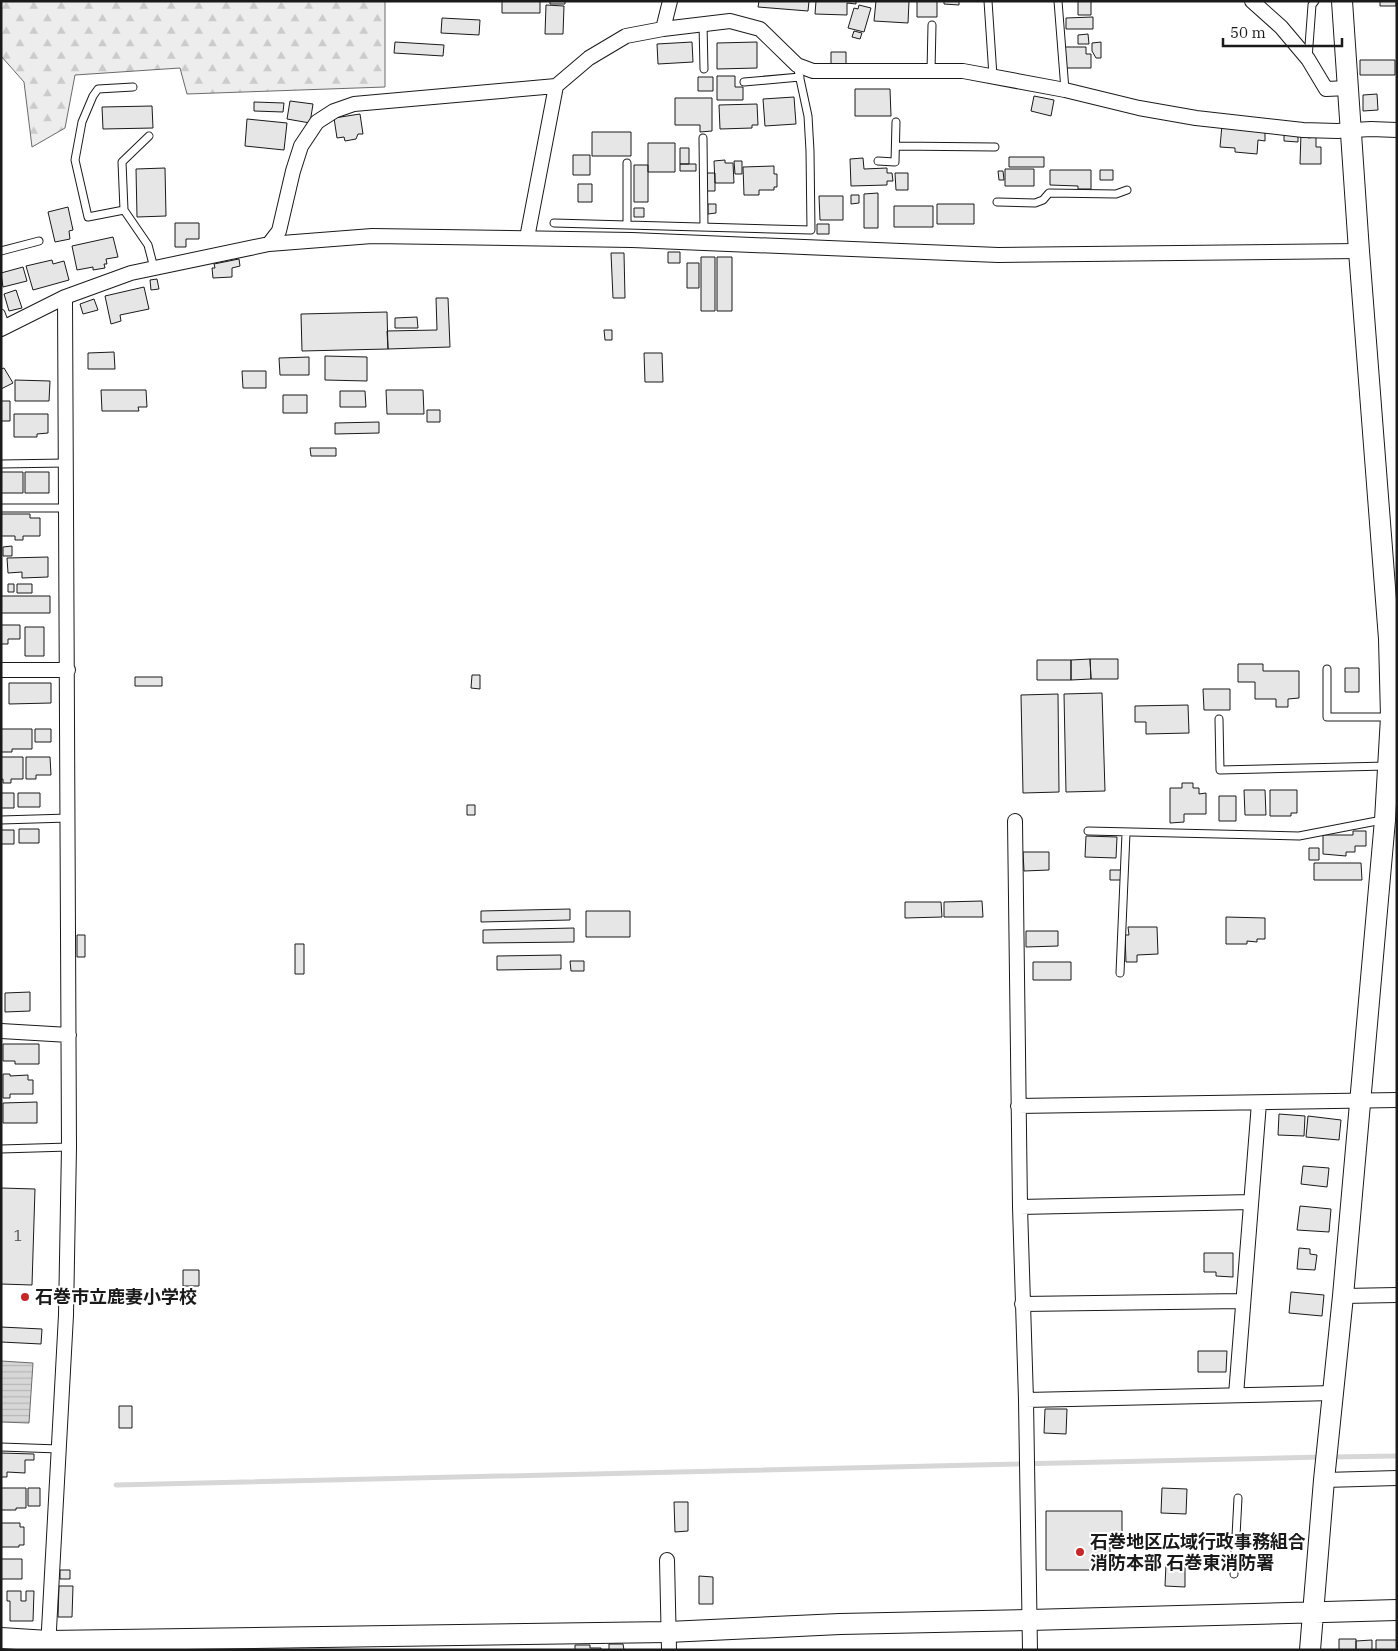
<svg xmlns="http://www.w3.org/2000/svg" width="1398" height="1651" viewBox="0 0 1398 1651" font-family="'IBM Plex Serif','Noto Sans JP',serif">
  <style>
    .forest { fill: url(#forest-firs); stroke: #6a6a6a }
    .water { fill: url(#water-rules); stroke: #6a6a6a }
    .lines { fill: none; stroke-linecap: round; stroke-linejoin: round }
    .stream { stroke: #d7d7d7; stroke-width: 5 }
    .building { fill: #e6e6e6; stroke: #1a1a1a }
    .lane-casing { stroke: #1a1a1a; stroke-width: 9 }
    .street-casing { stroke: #1a1a1a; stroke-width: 16 }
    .secondary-casing { stroke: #1a1a1a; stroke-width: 22 }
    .lane { stroke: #fff; stroke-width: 7 }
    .street { stroke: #fff; stroke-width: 14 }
    .secondary { stroke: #fff; stroke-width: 20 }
    .poi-dot { fill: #c62828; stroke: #fff; stroke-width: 2 }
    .labels { text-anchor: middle; stroke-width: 4; stroke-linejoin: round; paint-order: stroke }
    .number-label { font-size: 15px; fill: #4d4d4d }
    .poi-label { font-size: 18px; font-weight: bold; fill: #1a1a1a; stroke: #fff; text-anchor: start }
  </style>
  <defs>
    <pattern id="forest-firs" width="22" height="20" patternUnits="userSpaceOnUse" patternTransform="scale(1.25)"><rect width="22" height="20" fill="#ededed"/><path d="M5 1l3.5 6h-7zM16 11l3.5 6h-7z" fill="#cbcbcb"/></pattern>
    <pattern id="water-rules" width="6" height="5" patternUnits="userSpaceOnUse" patternTransform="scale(1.25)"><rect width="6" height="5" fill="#d7d7d7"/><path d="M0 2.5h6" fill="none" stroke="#b8b8b8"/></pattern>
  </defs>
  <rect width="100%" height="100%" fill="#fff"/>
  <path class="forest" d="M1,1H385V87L187,94L180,68L75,75L65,128L32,147L24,82L1,56Z"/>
  <path class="water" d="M1,1361L33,1363L29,1423L1,1422Z"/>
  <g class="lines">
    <path class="stream" d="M1331,1457L1397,1456
      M116,1485L1323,1457"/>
  </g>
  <path class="building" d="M502,1H540V13H502Z
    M550,1H565V4H550Z
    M759,1H809L808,11L758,7Z
    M816,1H856V4L847,3V15L815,14Z
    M876,1H909L908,23L874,21Z
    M917,1H937V17H917Z
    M944,1H959V5L944,4Z
    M1078,1H1091V15H1078Z
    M1380,1H1396V6H1380Z
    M546,5L564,6L563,34H545Z
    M859,5L871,8L864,32L848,28L854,8L858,9Z
    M1093,17V29H1066V18Z
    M442,18L480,20L479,35L441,33Z
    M854,31L862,33L860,39L852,37Z
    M1088,34L1089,44H1078V35Z
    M395,42L444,45L443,56L394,53Z
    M692,42L693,62L658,64L657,44Z
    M757,42V68L717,69V43Z
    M1101,42V58H1096L1092,51V43Z
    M1065,47H1086V54H1091V68H1066Z
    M831,52H846V65H831Z
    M1360,60H1395V75H1360Z
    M717,76H735V87H743V100H717Z
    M698,77H713V91H698Z
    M855,89H890L891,116H855Z
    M1377,94L1378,110L1363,111V95Z
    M1034,96L1054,100L1051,116L1031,111Z
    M794,97L796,124L765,126L763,99Z
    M675,98H712V131L700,132V125H675Z
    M290,101L313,104L310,123L287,119Z
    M254,102L284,103L283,112L254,111Z
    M757,104L758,125H752V128L720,129L719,105Z
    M152,106L153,128L103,129L102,107Z
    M360,114L363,134H358L356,139L345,141L344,137L337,138L334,118Z
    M247,119L287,123L284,150L245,146Z
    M1222,125L1265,128V141L1258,140L1257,154L1235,152V148L1220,147Z
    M592,132H631V156H592Z
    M1284,132L1298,133V142L1284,141Z
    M1301,133H1309L1308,138L1316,137V147H1321V164H1300Z
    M648,143H675V172H648Z
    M680,148H689V164H680Z
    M573,155H590V175H573Z
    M1009,157H1044V167H1009Z
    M863,158L864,169L887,168V173H892L893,181H887V185L851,186L850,159Z
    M725,160V163H733L734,183H715L714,161Z
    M734,161H742V174H735Z
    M680,164H696V171H680Z
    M634,165H648V202H634Z
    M774,166V174H777V187H774V190H759V195H744L743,167Z
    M165,168L166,216L137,217L136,169Z
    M1005,169H1034V186H1005Z
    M1050,170H1091V189H1078V186L1050,185Z
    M1100,170H1113V180H1100Z
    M998,171H1003L1004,180H999Z
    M706,173H715V191H706Z
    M895,173H908V190H896Z
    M578,184H592V202H578Z
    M878,193V228H864V194Z
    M851,195H859V203L851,204Z
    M819,196H843V220H820Z
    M708,204H716V213L708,214Z
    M937,204H974V224H937Z
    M894,206H933V227H894Z
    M68,207L73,230L69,231L70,239L55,242L48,212Z
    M634,208H644V217H634Z
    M175,223H199V239H186V247H175Z
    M817,224H829V234H817Z
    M113,237L118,257L106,259L107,264H104L105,268L93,270V267L77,270L72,246Z
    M668,252H680V263H668Z
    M611,253H624L625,298H613Z
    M701,257H715V311H701Z
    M717,257H732V311H717Z
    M239,259L240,266L232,268V277L213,278L212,268H215L214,264Z
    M52,260L53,264L64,261L69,280L33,290L26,266Z
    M687,263H699V288H687Z
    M23,267L27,281L3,287L1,273Z
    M157,279L159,289L151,290L150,280Z
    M144,287L149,309L120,315L121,321L111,324L105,296Z
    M16,290L22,308L9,311L4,294Z
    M436,298H448L450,347L388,349L387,331L437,330Z
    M94,299L98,310L83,314L80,304Z
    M387,312L388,349L302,351L301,314Z
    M417,317L418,328H395V318Z
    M604,330H612V340H605Z
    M114,352L115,369H88V353Z
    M644,353H662L663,382H645Z
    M325,356L367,357V381L325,380Z
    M309,357V375H280L279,358Z
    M4,368L13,383L1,389V369Z
    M242,371H266V388H243Z
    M15,380L50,381L49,401H15Z
    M101,390H146L147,407H138L139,411H102Z
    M386,390H423L424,414H387Z
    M340,391H365L366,407H340Z
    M283,395H307V413H283Z
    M1,401H10V421H1Z
    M427,410H440V422H427Z
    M14,414H48V433L37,434V437H14Z
    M379,422V433L335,434V423Z
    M310,448H336V456H311Z
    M1,472H23V493H1Z
    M25,472H49V493H25Z
    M1,514H30V518H40V536H23V540H15V536H1Z
    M12,546V556H3V547Z
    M48,557V577L22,578V572L8,573L7,558Z
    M8,584H14V592H8Z
    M17,584H32V593H17Z
    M1,596H50V613H1Z
    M1,625H20V639H8V644H1Z
    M25,627H44V656H25Z
    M1090,659H1118V679H1091Z
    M1090,659L1091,679L1071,680V660Z
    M1037,660H1071V680H1037Z
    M1238,664H1263V671H1299V698L1288,699V707H1276V699H1255V682H1238Z
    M1345,668H1359V692H1345Z
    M472,675H480V689L471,688Z
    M135,677H162V686H135Z
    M9,683H51V703L9,704Z
    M1203,689H1230V710H1204Z
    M1102,693L1105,791L1066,792L1064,694Z
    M1058,694L1059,792L1023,793L1021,695Z
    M1188,705L1189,733L1146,734V722H1135V706Z
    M1,729H32V749H12V752H1Z
    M35,729H51V742H35Z
    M1,757H23V779H11V783H3V779H1Z
    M26,757H50L51,775H36V779H26Z
    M1182,783H1193V788H1199V794L1206,793V814H1184V822L1170,823V788H1182Z
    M1244,790H1265L1266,815H1245Z
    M1270,790H1297V813H1291V816H1270Z
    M1,793H14V808H1Z
    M18,793H40V807H18Z
    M1219,796H1236V821H1219Z
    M467,805H475V815H467Z
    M19,829H39V843H19Z
    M1,830H14V844H1Z
    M1353,831H1366V846H1355V852H1346V856L1323,854V835H1353Z
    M1086,836L1117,837L1116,858L1085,857Z
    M1309,848H1319V860H1309Z
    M1023,852H1049V870L1024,871Z
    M1314,863H1361L1362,880H1314Z
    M1110,870H1121V880H1110Z
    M982,901L983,917H944V902Z
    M905,902H941L942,917L905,918Z
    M570,909V920L481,922V911Z
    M586,911H630V937H586Z
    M1226,917L1265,918V939H1257V942L1247,941V944H1226Z
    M1128,927H1157L1158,954L1137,955V962H1126L1125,935H1129Z
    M574,928V942L483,943V930Z
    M1026,931H1058V946L1026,947Z
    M77,935H85V957H77Z
    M295,944H304V974H295Z
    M561,955V969L497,970V956Z
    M570,961H584V971H571Z
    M1033,962H1071V980H1033Z
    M30,992V1011L5,1012V993Z
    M3,1044H39V1064H15V1061H3Z
    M3,1074H10V1076L28,1075V1080H33V1094H10V1098H3Z
    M37,1102V1123H3V1103Z
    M1279,1114L1305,1116L1304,1136L1278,1135Z
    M1308,1116L1341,1120L1339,1140L1306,1137Z
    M1303,1166L1329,1168L1327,1187L1301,1184Z
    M1,1188L35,1189L32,1285L1,1284Z
    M1300,1206L1331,1209L1329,1232L1297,1230Z
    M1299,1248L1310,1249V1254L1317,1255L1315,1270L1297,1269Z
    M1204,1253H1233V1277L1216,1276V1272H1204Z
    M183,1270H199V1286H183Z
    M1291,1292L1324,1295L1322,1316L1289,1313Z
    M1,1327L42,1329L41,1344L1,1342Z
    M1198,1351H1227L1226,1372H1198Z
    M119,1406H132V1428H119Z
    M1045,1409H1067L1066,1434L1044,1433Z
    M1,1453L34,1454V1460H25V1473L7,1472V1477H1Z
    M1,1488H26V1508H16V1510H1Z
    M28,1488H40V1506H28Z
    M1162,1488L1187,1489L1186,1514L1161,1513Z
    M674,1502H688V1531L675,1532Z
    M1046,1511H1122V1542H1110V1570H1046Z
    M1,1523H20V1527H24V1545H19V1547H1Z
    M1,1559H22V1579H1Z
    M1166,1564H1185V1587L1165,1586Z
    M60,1570H70V1579H60Z
    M699,1576L713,1577V1604H699Z
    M59,1586H73L72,1617H58Z
    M7,1591H21V1601H26V1591H34L33,1621H10V1601H7Z
    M1339,1639H1356V1650H1339Z
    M1372,1640V1650H1356V1641Z
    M1376,1640H1397V1650H1376Z
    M609,1644H623L624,1650H609Z
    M575,1645H590V1648H601V1650H575Z"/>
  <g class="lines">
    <defs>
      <path id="lane" d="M988,1L993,76
        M1058,1L1065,90
        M703,24L704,69
        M1308,59L1312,5L1315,1
        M931,71L932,25
        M744,82L800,77
        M133,87L98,89L93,96L82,122L75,160L88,217L124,210L148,245L154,268
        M703,138L704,227
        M896,146L995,147
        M878,161L895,162L896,122
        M627,163V225
        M997,202L1035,203L1043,200L1049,193L1116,194L1127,190
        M124,210L122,162L149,136
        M554,223L811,230L810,151L808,116L797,65
        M1,251L39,241
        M1,313L6,326
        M1,464L66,463
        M1,508H66
        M1327,669V717H1389
        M1219,719L1220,770L1387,766
        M1,820L68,818
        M1088,831L1299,836L1382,820
        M1120,973L1126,833
        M1,1149L69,1147
        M1,1447L59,1449
        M1234,1574L1238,1498"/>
      <path id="street" d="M1252,1L1281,27L1308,59L1326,89L1348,88
        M663,29L670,1
        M527,238L556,86
        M269,244L279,231L293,171L301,146L317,122L334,111L354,104L556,86L589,58L626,36L663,29L730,21L760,29L797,65L813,71H963L1065,90L1139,108L1196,118L1303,130L1337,131L1371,129L1397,130
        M1,329L65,297L131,273L269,244L372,236L632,240L998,255L1359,251
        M1,670H68
        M1015,821L1020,1207L1026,1400L1030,1650
        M1,1031L69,1035
        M1018,1106L1397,1100
        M1020,1207L1251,1202
        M1343,1296L1397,1295
        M1022,1304L1243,1301
        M1236,1395L1259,1103
        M1026,1400L1334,1393
        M1324,1480L1397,1478
        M667,1560L669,1650
        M48,1648L66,1315L69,1147L65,297"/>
      <path id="secondary" d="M1,1638L48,1641L668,1632L840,1624L1029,1620L1397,1610
        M1310,1650L1324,1480L1343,1296L1385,820L1391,717L1389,639L1359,251L1342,1"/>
    </defs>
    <use href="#lane" class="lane-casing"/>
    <use href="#street" class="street-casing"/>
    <use href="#secondary" class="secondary-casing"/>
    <use href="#lane" class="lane"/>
    <use href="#street" class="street"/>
    <use href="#secondary" class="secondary"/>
  </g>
  <g class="poi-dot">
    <circle cx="25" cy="1297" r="5"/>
    <circle cx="1080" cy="1552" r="5"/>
  </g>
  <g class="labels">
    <g class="number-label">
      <text x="18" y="1241">1</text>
    </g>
    <g class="poi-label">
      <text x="35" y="1303">石巻市立鹿妻小学校</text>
      <text x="1090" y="1548">石巻地区広域行政事務組合<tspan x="1090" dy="21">消防本部 石巻東消防署</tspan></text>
    </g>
  </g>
  <rect width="1398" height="1651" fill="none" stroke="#1a1a1a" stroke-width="5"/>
  <path d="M1223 38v8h119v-8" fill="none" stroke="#1a1a1a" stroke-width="2.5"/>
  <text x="1230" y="38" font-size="15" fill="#1a1a1a" stroke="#ffffff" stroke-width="4" paint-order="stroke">50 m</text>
</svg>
